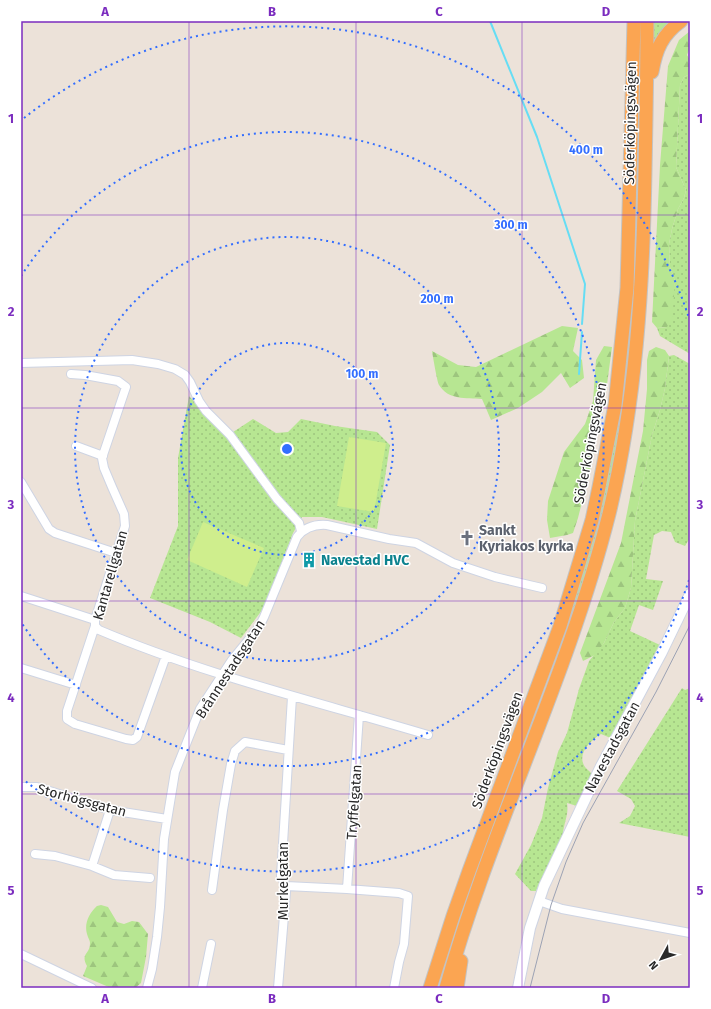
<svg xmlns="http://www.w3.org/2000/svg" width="711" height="1009" viewBox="0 0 711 1009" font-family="'Fira Sans',sans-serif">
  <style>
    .grass { fill: url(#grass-dots) }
    .forest { fill: url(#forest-firs) }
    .pitch { fill: #cfee8d }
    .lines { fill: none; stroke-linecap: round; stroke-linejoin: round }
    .stream { stroke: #66ddf4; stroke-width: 2 }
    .minor-casing { stroke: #ced4e3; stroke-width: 10 }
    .tertiary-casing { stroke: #ced4e3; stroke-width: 12 }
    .trunk-casing { stroke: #c3c3c3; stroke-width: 15 }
    .minor { stroke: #fff; stroke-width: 8 }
    .tertiary { stroke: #fff; stroke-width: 10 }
    .trunk { stroke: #fba552; stroke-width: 13 }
    .tram { stroke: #9ca2b4; stroke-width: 1 }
    .grid { fill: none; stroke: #7b2cbf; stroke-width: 1; stroke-opacity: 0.55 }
    .ring { fill: none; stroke: #336eff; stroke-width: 2; stroke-dasharray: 2 4 }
    .labels { text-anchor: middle; stroke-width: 3; stroke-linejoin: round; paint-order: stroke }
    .street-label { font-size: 14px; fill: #292929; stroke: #fff }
    .worship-label { font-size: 14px; font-weight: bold; fill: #5b616d; stroke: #fff; text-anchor: start }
    .culture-label { font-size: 14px; font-weight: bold; fill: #0d838f; stroke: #fff; text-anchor: start }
    .centre { fill: #336eff; stroke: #fff; stroke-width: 2 }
    .ring-label { font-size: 12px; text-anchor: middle; font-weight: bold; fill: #336eff; stroke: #fff; stroke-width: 3; stroke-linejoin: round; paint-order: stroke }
    .neatline { fill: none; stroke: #7b2cbf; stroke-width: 1.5 }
    .grid-label { font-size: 13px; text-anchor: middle; font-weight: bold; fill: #7b2cbf }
  </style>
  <defs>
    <pattern id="grass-dots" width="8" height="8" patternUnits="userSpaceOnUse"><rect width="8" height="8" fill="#b7e692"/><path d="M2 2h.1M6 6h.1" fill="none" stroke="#9dc57e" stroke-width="1.8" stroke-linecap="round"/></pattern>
    <pattern id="forest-firs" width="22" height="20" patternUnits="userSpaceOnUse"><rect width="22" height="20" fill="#b7e692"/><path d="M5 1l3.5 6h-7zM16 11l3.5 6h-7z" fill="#9dc57e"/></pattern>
  </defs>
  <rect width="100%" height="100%" fill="#ece2d9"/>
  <path class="grass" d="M641,21L640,155L633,339L616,453L609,487L596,541L581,593L562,644H561L560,641L624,371L629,329L633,273Z
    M649,21H674L653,49Z
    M690,74V354L660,336L657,328L667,327L675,281L670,267L669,244L672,229L678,209L684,198L686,190L676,167L680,85L684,77Z
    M674,355L690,364V538L685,546L675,542L671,532L662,531L654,535L646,579L663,581L653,610L639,605L630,631L660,645L613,739L601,734C591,740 576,754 585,767C587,769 590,772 592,774L577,806L567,803C569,815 564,822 563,834L536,891H531L515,874L531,845L542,818L548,788L558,752L567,733L579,689L589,661L604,643L614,622L625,608L631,588L635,521L652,435L660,410L665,388L669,356Z
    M189,396L227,436L253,419L276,433L288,432L301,419L335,426L377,432L390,445L377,529L322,517H302L293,533L266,605L241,638L210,622L150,598L178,526V458Z
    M682,688L685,690L690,688V837L619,823L630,816L635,806L631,799L617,791Z"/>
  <path class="forest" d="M690,31V47L687,55L690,60V74L684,77L680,85L676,167L686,190L684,198L678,209L672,229L669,244L670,267L675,281L672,321L667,327L657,328L652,322L660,165L668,66L679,40Z
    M562,326L578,328L573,351L582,360L584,378L570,388L561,373L542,392L518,408L491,420L482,399C466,398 448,400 439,385C437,381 433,357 432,351L458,365L476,367Z
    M604,346L612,347L606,392L596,435L592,462L578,518L573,533L567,535L550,538L547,520L548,501L564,452L585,424L593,401L596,360Z
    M656,347L665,350L669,356L665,388L660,410L652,435L635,521L631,588L625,608L614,622L604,643L595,655L583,661L580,653L621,543L643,431L647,389V360L649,351Z
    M101,905L108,907L117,922L124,924L132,921L139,922L148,934L146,957L141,983L135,988H111L83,976L87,966C80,953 90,955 90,943C90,940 88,938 87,934C84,924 89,913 97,906Z"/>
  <path class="pitch" d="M349,437L386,443L374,512L337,506Z
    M203,522L264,548L247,587L187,560Z"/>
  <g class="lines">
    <path class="stream" d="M490,21L537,137L585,284L582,324
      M579,374L582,332"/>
    <defs>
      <path id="minor" d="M21,363L132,360L158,364L175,369L185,375L190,382L199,401L206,411L230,435L277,499L299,523L301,531
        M71,374L85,375L118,381L126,387L102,458L104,468L112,487L124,514L125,526L95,620V626L99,630C205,675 318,702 428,735
        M76,446L103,456
        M21,482L49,529L55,533L116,553
        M21,596L95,620
        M95,626L67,711V719L75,724L126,739L133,740L137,737L166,656
        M21,668L76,685
        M359,715L347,889L399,893L408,896L404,944L399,962L394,988
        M21,787H37L110,810L167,819
        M35,854L55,856L92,866L114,875L150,878
        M92,866L110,810
        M286,886L347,889
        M212,890L223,810L231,764L235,751L245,742L288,750
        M539,901L562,909L690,933
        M21,954L92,988
        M147,988L152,969L157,937L160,907L164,839L175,772L200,709L232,660L259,627L264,617L297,537C305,527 315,524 327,525L389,539L416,543L453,563L495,577L542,588
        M202,988L211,944
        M278,988L286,892V886L281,876L292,697"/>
      <path id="tertiary" d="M518,988L530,928L544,886L601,766L661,654L690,594"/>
      <path id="trunk" d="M652,72C656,49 662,35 681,21
        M430,988L453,916L469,871L560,626L592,520L599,487L615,405L627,288L634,21
        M446,988C491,827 568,677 609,514C636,402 643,287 645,171C646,121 647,71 647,21
        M457,988L461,961"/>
    </defs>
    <use href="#minor" class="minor-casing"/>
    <use href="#tertiary" class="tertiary-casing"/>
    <use href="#trunk" class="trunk-casing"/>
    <use href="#minor" class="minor"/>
    <use href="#tertiary" class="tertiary"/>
    <use href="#trunk" class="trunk"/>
    <path class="tram" d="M530,988L551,905L566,862L583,823L656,692L690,625"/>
  </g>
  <path class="grid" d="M189,21V988M356,21V988M522,21V988M21,215H690M21,408H690M21,601H690M21,794H690"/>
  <g class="ring">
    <circle cx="287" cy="449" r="106"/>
    <circle cx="287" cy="449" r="212"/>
    <path d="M21 276A317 317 0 1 1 21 622"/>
    <path d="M689 580A423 423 0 0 1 24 780M24 118A423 423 0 0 1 689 318"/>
  </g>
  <defs>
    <symbol id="church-bare" viewBox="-9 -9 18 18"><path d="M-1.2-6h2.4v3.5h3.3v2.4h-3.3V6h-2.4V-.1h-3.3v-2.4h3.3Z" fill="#6b7280" stroke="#fff" stroke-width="2.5" paint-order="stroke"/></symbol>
    <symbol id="building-bare" viewBox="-9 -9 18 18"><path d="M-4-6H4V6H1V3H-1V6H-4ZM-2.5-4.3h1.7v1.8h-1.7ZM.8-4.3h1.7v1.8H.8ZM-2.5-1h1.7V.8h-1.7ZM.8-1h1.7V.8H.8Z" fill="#0f9aa8" stroke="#fff" stroke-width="2.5" paint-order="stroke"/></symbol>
  </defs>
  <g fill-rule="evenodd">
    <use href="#church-bare" x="456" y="527" width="22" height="22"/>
    <use href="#building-bare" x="298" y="549" width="22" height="22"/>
  </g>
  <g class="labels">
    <g class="street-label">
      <text transform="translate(630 123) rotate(-89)" y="5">Söderköpingsvägen</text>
      <text transform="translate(590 443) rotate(-79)" y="5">Söderköpingsvägen</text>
      <text transform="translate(110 575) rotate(-74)" y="5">Kantarellgatan</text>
      <text transform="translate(230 669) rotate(-57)" y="5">Brånnestadsgatan</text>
      <text transform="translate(612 747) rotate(-62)" y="5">Navestadsgatan</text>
      <text transform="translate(497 750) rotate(-70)" y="5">Söderköpingsvägen</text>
      <text transform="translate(82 800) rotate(15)" y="5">Storhögsgatan</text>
      <text transform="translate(354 802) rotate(-86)" y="5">Tryffelgatan</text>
      <text transform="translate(283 881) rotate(-90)" y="5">Murkelgatan</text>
    </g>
    <g class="worship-label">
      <text x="479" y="535">Sankt<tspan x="479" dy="16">Kyriakos kyrka</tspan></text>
    </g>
    <g class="culture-label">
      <text x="321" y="565">Navestad HVC</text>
    </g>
  </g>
  <circle cx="287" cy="449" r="6" class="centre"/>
  <g class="ring-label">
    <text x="586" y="154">400 m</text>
    <text x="511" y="229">300 m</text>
    <text x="437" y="303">200 m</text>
    <text x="362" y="378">100 m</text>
  </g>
  <rect width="711" height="1009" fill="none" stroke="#ffffff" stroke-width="44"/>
  <g transform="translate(661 959) rotate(230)" stroke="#ffffff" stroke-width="3" paint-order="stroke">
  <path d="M0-3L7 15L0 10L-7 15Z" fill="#292929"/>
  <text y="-6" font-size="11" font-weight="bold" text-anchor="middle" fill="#292929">N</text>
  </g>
  <rect x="22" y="22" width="667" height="965" class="neatline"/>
  <g class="grid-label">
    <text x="105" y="16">A</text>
    <text x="272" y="16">B</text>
    <text x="439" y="16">C</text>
    <text x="606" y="16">D</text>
    <text x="11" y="123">1</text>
    <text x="700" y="123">1</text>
    <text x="11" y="316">2</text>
    <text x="700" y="316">2</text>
    <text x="11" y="509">3</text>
    <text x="700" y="509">3</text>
    <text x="11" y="702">4</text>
    <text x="700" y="702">4</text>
    <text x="11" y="895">5</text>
    <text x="700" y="895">5</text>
    <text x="105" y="1003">A</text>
    <text x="272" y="1003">B</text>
    <text x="439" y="1003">C</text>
    <text x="606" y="1003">D</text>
  </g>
</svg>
